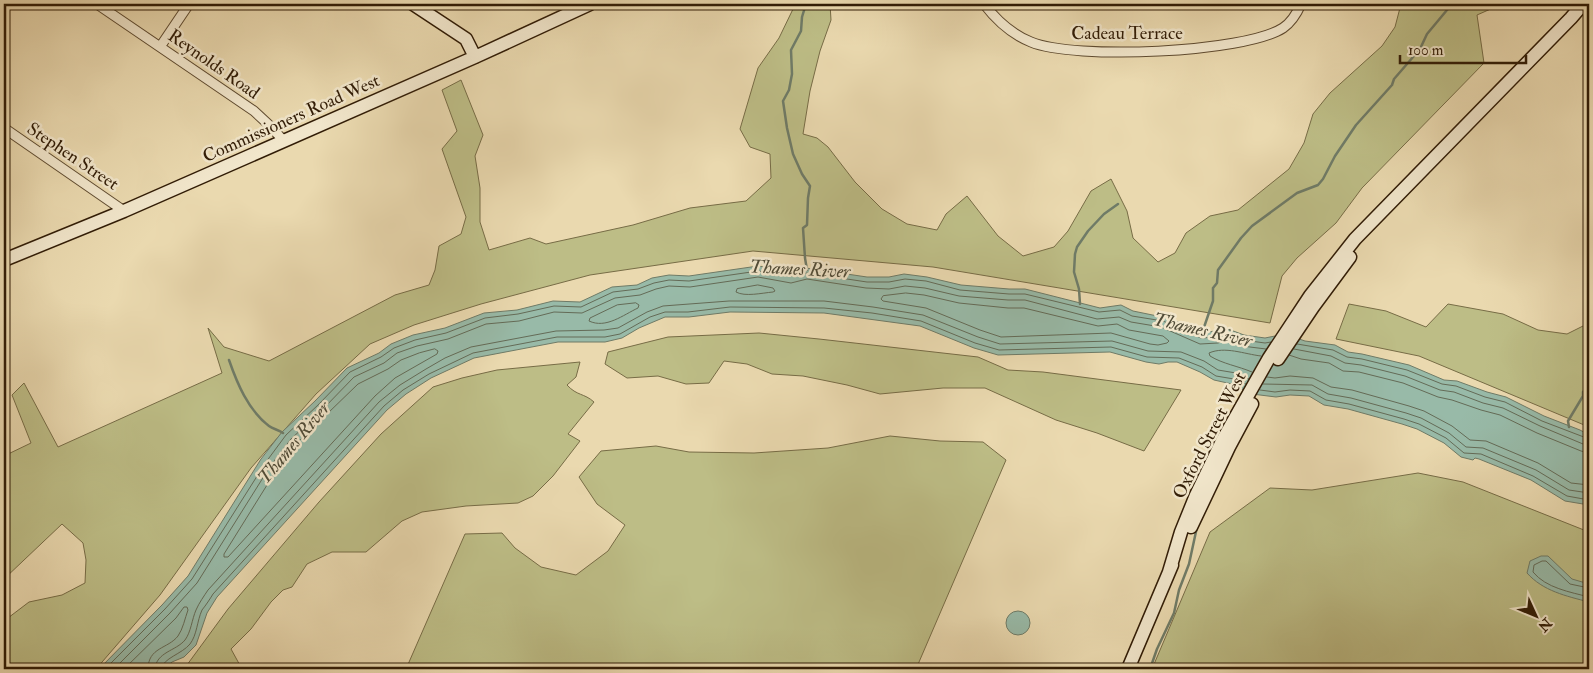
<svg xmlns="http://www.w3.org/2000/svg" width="1593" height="673" viewBox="0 0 1593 673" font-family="'IM FELL Double Pica',serif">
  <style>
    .green { fill: #bdbd86; stroke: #776c46 }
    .water { fill: #98baa8; stroke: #6f7b67 }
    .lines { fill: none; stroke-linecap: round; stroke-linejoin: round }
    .shore { stroke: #646b57; stroke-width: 1 }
    .stream { stroke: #6f7b67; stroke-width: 2.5 }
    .street-casing { stroke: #5f4b30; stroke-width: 11 }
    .secondary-casing { stroke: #311c06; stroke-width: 15 }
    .street { stroke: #f1e6cb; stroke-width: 9 }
    .secondary { stroke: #f1e6cb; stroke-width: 12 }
    .labels { text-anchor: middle; stroke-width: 5; stroke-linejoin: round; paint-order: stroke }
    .street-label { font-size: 18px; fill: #311c06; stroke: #f1e6cb }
    .water-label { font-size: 19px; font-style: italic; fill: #504b37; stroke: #f1e6cb }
  </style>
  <rect width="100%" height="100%" fill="#ead9af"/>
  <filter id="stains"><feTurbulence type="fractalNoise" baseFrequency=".004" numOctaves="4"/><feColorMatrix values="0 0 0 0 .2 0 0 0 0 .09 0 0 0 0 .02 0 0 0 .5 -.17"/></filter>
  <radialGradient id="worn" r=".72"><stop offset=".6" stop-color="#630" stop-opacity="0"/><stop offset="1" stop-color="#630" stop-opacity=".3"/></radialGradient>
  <path class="green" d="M794,4H830L831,20L820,51L810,91L803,134L817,138L828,147L855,182L882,209L907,224L937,230L946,214L967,196L998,236L1023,256L1054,247L1068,231L1091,191L1111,179L1127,211L1133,238L1158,262L1175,253L1186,233L1210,216L1238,210L1289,169L1304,143L1313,114L1330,93L1382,46L1395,27L1401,4H1502L1477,15L1484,63L1362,188L1336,223L1297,258L1282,276L1270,323L933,267L753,251L590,275L481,304L414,325L370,344L316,394L251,468L160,595L96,669H4V621L29,602L62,595L85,583L86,560L83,543L62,524L4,579V456L31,443L12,395L24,383L58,447L222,373L208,328L224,347L269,361L395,295L429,285L435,270L439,246L461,234L466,217L442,149L457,131L442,90L461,80L483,135L475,156L480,188V222L489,250L530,238L546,244L633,225L690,208L746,201L771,178L770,154L750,147L740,129L758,68L779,38L794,7Z
    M1349,304L1386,311L1426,327L1448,304L1503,314L1538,330L1567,334L1589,323V427L1419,356L1336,339Z
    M759,333L819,339L978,357L1008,370L1043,372L1181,390L1144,451L1097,433L1056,420L985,388H943L880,394L847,385L803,376L772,374L747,364L724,361L709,383L686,384L658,376L627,378L605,364L608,352L668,337Z
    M580,362L576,377L567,385C577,396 584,393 594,402L568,434L580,441L553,476L533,496L518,503L466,506L422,512L402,521L366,552H332L307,564L292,587L283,590L271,602L251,629L231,649L242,669H184L228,609L319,502L381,434L433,387L462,378L497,370Z
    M890,436L940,441L983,442L1006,460L916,669H406L465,534L502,533L515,548L541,567L576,575L608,551L625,525L597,504L579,477L601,451L656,446L689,452L754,453L828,448Z
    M1418,473L1463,482L1589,532V669H1152L1210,532L1270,488L1312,490Z"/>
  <path class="water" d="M758,266L791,271L806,268L867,277H889L904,274L927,277L961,285L1009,289H1025L1100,308L1121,305L1133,311L1172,319L1202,333L1228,329L1244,335L1265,338L1285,334L1305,341L1335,345L1348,352L1362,354L1409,365L1444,380L1457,381L1487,392L1506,397L1544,416L1580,430L1589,435V505L1565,501L1531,480L1479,459L1475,458L1473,460L1461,457L1444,443L1417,429L1402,424L1348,409L1324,405L1309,396L1290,395L1276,397L1252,394L1232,384L1214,380L1200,372L1177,362H1168L1159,364L1146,362L1110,352L998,355L974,348L920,326L824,313L730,312L689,317H665L639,328L622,338L605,342H558L474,358L431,378L406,394L387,410L217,597L207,613L196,645L184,657L172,662L164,669H99L162,605L188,576L261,459L282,432L315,401L347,368L379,353L391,344L413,335L445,328L484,313L517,310L553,301L580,302L612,287L637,285L652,278L669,275L689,276Z
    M1541,556H1548L1572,579L1589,584V602C1566,596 1543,591 1527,573L1530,561Z
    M1006 623a12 12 0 1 1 24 0a12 12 0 1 1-24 0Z"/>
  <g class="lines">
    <path class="shore" d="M758,285L773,288L775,291L773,292C762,293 745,297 736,292L737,289Z
      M906,293L924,295L959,303L1008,308H1024L1098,326L1117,324L1129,330L1163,336L1169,341L1167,343L1158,345L1150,344L1111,333L1001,337L980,330L926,308L883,301L881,299L883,296Z
      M636,303L639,305L638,308C623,315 606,329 589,321L590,318L617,305Z
      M1297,344L1333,350L1347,357L1362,359L1407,370L1442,384L1456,386L1485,397L1505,402L1542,421L1589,439
      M435,349L438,351L437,354L395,378L375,396L228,557H224V554L277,469L296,444L358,384L388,369L401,360L419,353Z
      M1294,349L1331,356L1345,363L1361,365L1405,376L1440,390L1454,392L1483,403L1503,408L1540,426L1583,444L1589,445
      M1289,355L1301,359L1329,363L1343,371L1359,372L1403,383L1438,397L1452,400L1481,410L1500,415L1537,433L1581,451L1589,453
      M1252,372C1238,366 1223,364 1210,356L1209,353C1225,346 1244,354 1261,356
      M1267,377L1275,378L1290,376L1313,378L1331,387L1352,390L1409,406L1424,411L1452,426L1470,440L1486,441L1538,463L1571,483L1589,485
      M1263,384L1312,385L1328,394L1351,398L1406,413L1421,418L1449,433L1466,447L1483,448L1536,470L1569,490L1589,493
      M1260,390L1275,392L1290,390L1310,391L1326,400L1349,404L1404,419L1419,424L1446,438L1464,453L1481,454L1533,476L1567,496L1589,500
      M1589,588L1570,584L1546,561H1542L1534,565L1533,572C1546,588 1570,592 1589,597
      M105,669L165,609L192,579L266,462L286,435L318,405L350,372L381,357L394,348L415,340L446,333L485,318L518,314L554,306L581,307L613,292L638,289L654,283L669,280L689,281L758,271L791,276L807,273L867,282H889L905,279L926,281L960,290L1009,294H1025L1099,312L1120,310L1132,316L1163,321L1201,338L1217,337L1227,334L1243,340L1265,343L1271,342
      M114,669L170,613L197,583L271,465L291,439L322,410L354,377L384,363L397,353L417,346L448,339L486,324L519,321L554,312L582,313L615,298L640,295L656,289L669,286L690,287L758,277L791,283L807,279L866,288L889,289L905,286L925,288L959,296L1008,300H1025L1097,319L1119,317L1131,322L1161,327L1200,344L1218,343L1226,340L1242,346L1266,349
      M124,669L176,618L184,607H187L188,610C185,618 183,629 178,636C168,649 148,647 148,669
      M155,669C156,652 176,651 185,640C191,632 192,619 196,610C199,603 204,596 208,590L379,402L400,385L426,369L445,358L471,347L556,331L604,330L618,328L647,312L663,306L729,301H824L873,307L923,315L978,337L1000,344L1112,341L1148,351L1181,352L1204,361L1218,370L1236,373L1249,379
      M161,669C163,658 182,654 190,644C197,635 197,621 202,610C206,605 210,599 213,594L384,406L403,390L429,374L473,353L557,337H605L620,334L650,317L665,312H688L730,307L824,308L872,313L921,321L975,343L999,350L1111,347L1147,357L1179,358L1202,367L1216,376L1234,379L1246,384"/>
    <path class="stream" d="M806,4L802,17L801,31L791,50L792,74L789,90L783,101L787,128L793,154L802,174L810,186L808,198L807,225L803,228L805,258L807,270
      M1080,304L1079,289L1074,272L1075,254L1077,247L1088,231L1104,214L1118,204
      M1201,336L1213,301V288L1217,283L1218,270L1241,238L1252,226L1297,193L1318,185L1323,179L1335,156L1356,125L1392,85L1394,79L1420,49L1427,34L1452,4
      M229,360C237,383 248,410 269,426C273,429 279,430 283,433
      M1569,427L1568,421L1583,396V392L1589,386
      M1150,669L1157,649L1174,613L1179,590L1189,564L1197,527"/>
    <defs>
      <path id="street" d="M97,4L254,111L268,124L284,141
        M984,4C997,21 1011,34 1031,42C1074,60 1244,53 1283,28C1292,22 1297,13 1301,4
        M160,47L189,4
        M4,128L124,211"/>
      <path id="secondary" d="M413,4L466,39L475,57
        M4,260L124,211L475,57L590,4
        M1278,359L1313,307L1350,257
        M1191,527L1229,447L1252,404
        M1169,572L1181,532L1196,495L1222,441L1269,358L1310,296L1355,239L1571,18L1583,4
        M1128,669L1172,565"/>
    </defs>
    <use href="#street" class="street-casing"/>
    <use href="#secondary" class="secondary-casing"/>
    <use href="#street" class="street"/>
    <use href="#secondary" class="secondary"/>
  </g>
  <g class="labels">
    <g class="street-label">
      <text x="1127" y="39">Cadeau Terrace</text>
      <text transform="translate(214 64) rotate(35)" y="6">Reynolds Road</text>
      <text transform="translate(291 118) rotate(-24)" y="6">Commissioners Road West</text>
      <text transform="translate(73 156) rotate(34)" y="6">Stephen Street</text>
      <text transform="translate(1209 435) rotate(-63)" y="6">Oxford Street West</text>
    </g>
    <g class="water-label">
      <text transform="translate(800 268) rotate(3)" y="7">Thames River</text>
      <text transform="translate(1203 329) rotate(13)" y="7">Thames River</text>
      <text transform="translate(293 442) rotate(-50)" y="7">Thames River</text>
    </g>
  </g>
  <rect width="1593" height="673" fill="none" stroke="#ead9af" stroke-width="20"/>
  <rect x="5" y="5" width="1583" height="663" fill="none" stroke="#311c06" stroke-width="2.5"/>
  <rect x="10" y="10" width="1573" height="653" fill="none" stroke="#311c06"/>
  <g transform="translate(1536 616) rotate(134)" stroke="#f1e6cb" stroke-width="4" paint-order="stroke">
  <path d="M0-4L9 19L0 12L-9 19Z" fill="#311c06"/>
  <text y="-8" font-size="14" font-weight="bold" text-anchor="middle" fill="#311c06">N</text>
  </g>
  <path d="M1400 55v8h126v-8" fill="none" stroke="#311c06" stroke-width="2.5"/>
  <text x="1408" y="55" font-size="15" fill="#311c06" stroke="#f1e6cb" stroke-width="4" paint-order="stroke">100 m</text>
  <rect width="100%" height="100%" filter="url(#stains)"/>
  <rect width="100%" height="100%" fill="url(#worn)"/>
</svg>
